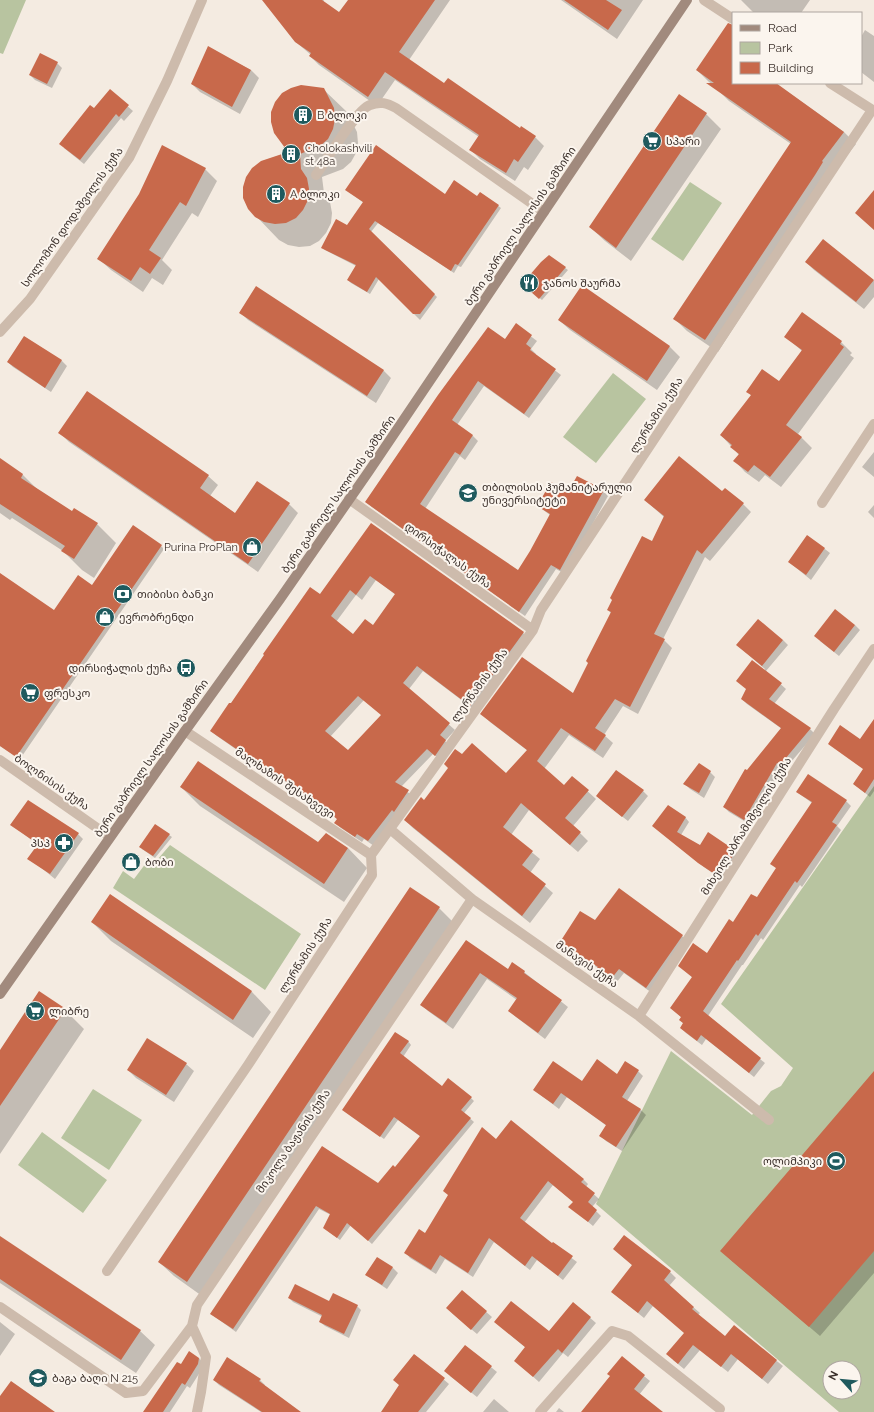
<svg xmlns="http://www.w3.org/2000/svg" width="874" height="1412" viewBox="0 0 874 1412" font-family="Raleway,'Noto Sans Georgian',sans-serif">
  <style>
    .green { fill: #b8c4a0; fill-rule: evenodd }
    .shadow { fill: #0003; fill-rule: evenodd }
    .building { fill: #c8694b; fill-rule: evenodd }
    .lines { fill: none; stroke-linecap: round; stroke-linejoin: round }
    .minor { stroke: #cdbbac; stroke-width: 10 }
    .secondary { stroke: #a18a7d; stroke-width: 10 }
    .labels { text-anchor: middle; stroke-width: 4; stroke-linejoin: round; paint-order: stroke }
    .poi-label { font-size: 11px; fill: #3b302b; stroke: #fbf5ee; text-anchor: start }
    .street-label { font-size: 11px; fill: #3b302b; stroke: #fbf5ee }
  </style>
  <rect width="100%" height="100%" fill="#f4ebe1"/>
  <path class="green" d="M0,0H26L3,54L0,53Z
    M690,182L722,203L683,261L651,239Z
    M613,373L646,399L596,463L563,437Z
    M874,786V1412H839L596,1204L671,1051L752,1115L771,1091L781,1086L793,1068L721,1004ZM830,1368H854V1392H830Z
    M170,845L301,934L265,990L113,888L123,871L134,879L146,863L151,867Z
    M93,1089L142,1120L109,1170L61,1138Z
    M42,1132L107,1180L83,1213L18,1165Z"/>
  <path class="shadow" d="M286,0H324L323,2L340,14L349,0H450L409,60L444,85L535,137L544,146L528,170L524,167L515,181L480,159L471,150L479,137L395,80L377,106L319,65L310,56L311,55L296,42Z
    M561,0H643L617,39Z
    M741,0H810L801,13H754Z
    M865,30L874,36V82L861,72V37Z
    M733,35V83H775L826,119L844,132L856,144L833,173L718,352L687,331L675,319L791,144L729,101L717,89L718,88L709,82L697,70Z
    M208,48L251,70L259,78L240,114L200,92L192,84Z
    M57,63L62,68L52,88L35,80L30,75Z
    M323,89L347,112L357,132L358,143L356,153L351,162L343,169L322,177L324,193L330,202L332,213L331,223L326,233L319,241L310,246L299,247L288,245L279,240L256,216Z
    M110,91L133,111L124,121L121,118L84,164L64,148Z
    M679,95L706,114L721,129L631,261L605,241L590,227Z
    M205,169L217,181L198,217L192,213L162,260L172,270L163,285L152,278L143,292L111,270L99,259Z
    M349,192L478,197L481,193L501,208L461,267L458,266L454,273L378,223L371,232L437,297L420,320L379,279L370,294L351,283L348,280L356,266L325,250L322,247L348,226L364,203Z
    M823,241L874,281V297L864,309L814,270L806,262Z
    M549,256L568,270L542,300L526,286Z
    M582,287L670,347L680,357L657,390L570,330L559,320Z
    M256,288L384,371L391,378L376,403L248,320L240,312Z
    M803,314L841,342L852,353L850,355L854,358L798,434L812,448L781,487L765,475L759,482L745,472L735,461L739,455L721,435L752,396L747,391L779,382L802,351L786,337Z
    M516,325L537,341L531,349L536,354L535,355L561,375L529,418L484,386L457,425L473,436L478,441L465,460L460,456L425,509L518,571L531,552L550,515L538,506L569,493L603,491L608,496L565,574L556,569L525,616L372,507L366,502L505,340Z
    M25,337L62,361L67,366L51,392L13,367L8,362Z
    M60,433L208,476L218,485L210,496L236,514L289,504L298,513L258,572L69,442Z
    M874,452V477L862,467Z
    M2,461L23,475L38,490L72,512L97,524L116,543L94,578L82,570L63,551L12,518L10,520L0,513V464Z
    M723,493L743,504L751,512L710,561L705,557L663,639L672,648L638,714L623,706L604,735L613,743L603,758L569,735L544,769L564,786L572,777L596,799L573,826L588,841L578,852L529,810L511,835L540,859L530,873L553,893L530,923L413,828L405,820L424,801L462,756L506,775L528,751L490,722L482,714L573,694L589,663L611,613L608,610L653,542L664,517L645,500Z
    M874,505V518L868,512Z
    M371,524L523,633L529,638L476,711L423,671L409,689L455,730L445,741L451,747L441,760L433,754L401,787L414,797L374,846L364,839L362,842L341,828L335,823L338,820L327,810L261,765L260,766L217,736L211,731L231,705L321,596ZM376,580L396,595L373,627L353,636L336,622L356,595L362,600ZM364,700L382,715L348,751L330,737Z
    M808,536L830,553L811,580L789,562Z
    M161,546L164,549L20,759L0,746V574L54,612L92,587Z
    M855,625L860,630L839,656L820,641Z
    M783,640L788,645L766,671L786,689L774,704L810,729L815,734L785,769L783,767L749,824L729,812L724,807L747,771L782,729L747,704L742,699L765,669L743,650Z
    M874,720V791L870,797L854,784L864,769L829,743L860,740Z
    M710,772L715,777L704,798L690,789L685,784Z
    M181,787L318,843L348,848L367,868L344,902L200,806Z
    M643,791L648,796L628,821L602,801Z
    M797,792L846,801L851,806L837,826L841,830L802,887L800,885L763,940L761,938L743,965H742L708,1016L765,1063L754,1077L706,1039L702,1045L686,1033L681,1028L684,1024L680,1020L682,1018L671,1008L693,978L679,966L707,955L733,923L758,899L777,869L772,864L812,803Z
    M685,817L689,822L681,835L701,846L736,852L740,856L724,881L704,867L658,830Z
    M12,825L78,834L83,839L55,879L29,858L38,845Z
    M155,825L172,837L155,858L142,849Z
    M110,895L252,992L271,1012L253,1038L111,941L92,922Z
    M439,908L454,923L202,1296L174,1276L159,1262Z
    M595,922L682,936L687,941L652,993L624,973L616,983L598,968L566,947L561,942Z
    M466,941L508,970L524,972L568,1007L545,1039L516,1017L509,1011L517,1000L487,979L453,1029L428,1011L422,1005Z
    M65,1010L84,1029L0,1154V1051Z
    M408,1041L411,1045L403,1057L442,1087L471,1098L474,1101L464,1113L474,1122L372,1244L351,1225L340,1240L324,1228L331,1215L319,1209L236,1332L211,1314L323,1147L378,1185L396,1168L421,1137L398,1120L384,1139L343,1110Z
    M186,1064L194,1071L174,1102L136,1078L128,1070Z
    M638,1071L643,1076L627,1101L641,1110L646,1115L622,1151L606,1141L601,1136L607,1126L567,1097L559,1109L534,1090Z
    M874,1072V1273L820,1336L732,1261L722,1251Z
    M496,1140L583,1179L588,1184L586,1187L599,1199L592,1207L601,1216L593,1226L575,1211L574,1202L553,1185L524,1223L577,1262L563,1280L537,1260L530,1270L494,1242L473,1277L445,1259L436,1274L410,1258L406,1253L425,1234Z
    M0,1237L140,1331L155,1345L136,1373L0,1283Z
    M614,1249L670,1272L676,1278L669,1286L700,1313L698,1315L726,1338L734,1327L783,1366L768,1384L738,1359L728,1372L700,1350L684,1369L673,1360L685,1333L653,1306L644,1318L612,1292L633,1266Z
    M377,1258L393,1268L398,1273L387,1289L372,1279L367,1274Z
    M462,1291L492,1317L477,1334L452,1313Z
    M289,1298L357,1306L361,1310L349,1338L325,1326L320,1322L323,1317L293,1302Z
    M573,1303L596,1323L568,1357L563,1353L539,1382L519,1364L526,1348L495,1322L549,1333Z
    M0,1322L15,1334L0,1356Z
    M465,1346L497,1372L477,1397L450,1376Z
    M415,1355L449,1384L426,1412H382L400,1386Z
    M199,1358L203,1363L202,1369L190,1388L187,1386L170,1412H144L181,1365Z
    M622,1358L650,1381L639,1395L661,1412H582L611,1376Z
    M214,1380H260L265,1385L264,1386L299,1412H261L219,1385Z
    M494,1399L509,1412H483Z
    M559,1408L564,1412H556Z"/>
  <path class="building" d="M262,0H322L339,12L348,0H435L399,52L444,83L448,78L520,128L521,126L536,136L518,162L514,159L506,173L469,150L479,135L385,72L368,97L309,56L311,53L295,42Z
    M564,0H606L622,10L608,30Z
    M728,23L733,25V83H776L844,132L822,161L823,162L815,175L705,340L673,319L791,142L706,83H714L696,70Z
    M208,46L251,70L232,107L191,84Z
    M40,53L58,62L47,84L29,75Z
    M301,85L324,88L334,108L335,119L333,129L328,139L320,146L300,154L301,169L307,178L309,189L308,200L303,210L296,218L286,223L275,224L264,222L255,217L248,209L243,198V187L246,177L252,168L261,161L288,152L274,133L271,122V112L275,102L282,93L291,88Z
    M110,89L129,105L119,117L116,114L80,160L59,144L90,105L94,108Z
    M679,94L707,113L616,248L589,227Z
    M162,145L206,168L186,206L180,202L149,250L161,258L150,274L140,267L131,281L97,259L139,194Z
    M376,145L445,194L454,180L477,196L480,192L499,205L458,265L455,264L451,271L375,221L369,229L435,294L420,314H413L376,277L367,292L347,280L356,265L321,248L336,219L347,225L363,202L345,190Z
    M874,190V230L855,213Z
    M823,239L874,280L856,302L805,262Z
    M549,255L566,267L539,299L522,284L541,262Z
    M582,285L670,346L647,381L558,320Z
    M256,286L384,370L367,396L239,313Z
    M802,312L842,341L840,344L844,347L786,425L802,437L770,477L754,465L748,472L733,461L739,454L730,447L732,445L720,435L751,395L746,392L762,369L779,381L802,350L784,337Z
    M516,323L532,335L526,344L531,348L530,350L556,369L524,414L478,381L452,420L473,435L460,455L455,452L420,504L518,570L530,551L550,514L537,506L551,482L568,492L577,476L604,490L560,570L551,565L519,612L365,502L438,395L488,327L505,339Z
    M24,336L62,360L45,388L7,362Z
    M87,391L209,475L200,488L235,513L257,481L290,503L248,564L58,433Z
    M679,456L722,491L725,488L744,503L702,554L697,550L654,634L665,639L630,707L615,699L595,728L606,735L595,751L561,728L537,761L564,785L572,776L589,790L565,818L581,832L570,845L521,803L503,827L533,851L522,865L546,884L522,916L404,820L421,797L424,800L448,768L444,764L455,749L462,754L472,743L506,773L527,750L480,714L522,657L573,693L588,663L586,661L611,612L607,610L612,600L610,598L642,536L652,541L664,516L644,500Z
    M0,458L23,474L21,478L72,511L74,508L98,523L74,559L61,551L65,546L0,504Z
    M371,523L524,632L470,706L417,666L403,683L450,723L440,735L446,740L435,756L427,749L395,782L409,790L394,812L392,810L368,841L357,834L355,837L334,823L337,819L326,810L327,809L255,760L254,761L210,731L229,703H231L264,655L263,654L310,587L320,594ZM370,576L395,594L373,625L365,619L353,634L331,616L350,590L356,595ZM358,696L381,715L348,750L325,731Z
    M133,525L162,545L16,757L0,746V573L54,610L78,575L92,585Z
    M807,535L825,548L806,575L788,562Z
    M835,609L855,625L834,652L814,636Z
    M758,619L783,640L762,666L736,645Z
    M752,660L782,683L769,699L811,728L780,765L777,763L744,820L723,807L745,769L747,770L781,728L741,699L746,689L736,681Z
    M874,719V779L865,793L853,784L863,769L828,744L840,725L860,739Z
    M198,761L318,842L326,833L348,848L324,884L180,787Z
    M699,763L711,771L699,793L683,784Z
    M616,770L644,790L622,817L596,796Z
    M808,774L847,800L832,822L837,825L797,883L795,881L758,936L756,934L738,961L737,960L703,1011L761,1058L749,1073L701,1035L697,1041L680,1028L683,1023L679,1020L681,1017L670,1008L692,977L678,966L693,943L707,953L729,919L733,922L751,894L757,897L776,868L770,864L812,802L796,792Z
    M28,800L79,833L50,874L27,859L38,844L10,825Z
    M668,805L686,817L677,832L700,845L708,832L736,851L719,877L698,863L652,826Z
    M155,824L170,834L153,856L139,847Z
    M410,887L440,907L187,1282L158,1262Z
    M619,888L683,935L646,988L619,969L611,979L597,968L598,967L560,942L580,911L595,920Z
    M110,894L252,991L233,1020L91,922Z
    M466,940L508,969L512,962L525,971L524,973L562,1000L538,1033L508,1011L517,998L480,973L446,1023L420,1005Z
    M39,991L66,1009L0,1106V1050Z
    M395,1032L409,1041L400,1053L442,1086L448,1078L472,1097L461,1110L471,1118L368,1241L347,1223L337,1238L323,1228L330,1214L316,1206L233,1329L210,1314L322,1146L378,1183L393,1165L395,1167L420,1136L394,1117L380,1137L342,1110Z
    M147,1038L187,1063L166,1095L127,1070Z
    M597,1059L617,1074L625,1061L639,1070L622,1097L641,1109L616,1147L599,1136L606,1125L561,1093L553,1104L533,1090L553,1061L582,1081Z
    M874,1071V1251L809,1327L720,1251Z
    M511,1120L584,1179L581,1182L595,1193L588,1202L597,1210L588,1222L568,1207L573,1202L548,1181L520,1218L552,1243L553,1242L573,1256L558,1276L532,1256L525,1266L489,1238L468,1273L440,1255L431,1270L404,1253L419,1229L425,1233L448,1195L443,1191L482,1127L496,1139Z
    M624,1235L671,1271L664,1280L694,1307L692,1309L725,1336L734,1325L777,1360L762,1379L731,1354L721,1367L693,1345L678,1364L666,1354L684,1333L647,1301L638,1313L611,1292L632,1265L613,1249Z
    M0,1236L141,1330L121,1360L0,1279Z
    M377,1257L393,1267L382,1285L365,1275Z
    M295,1284L329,1301L333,1293L358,1305L344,1334L319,1322L322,1315L288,1298Z
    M462,1290L487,1311L471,1330L446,1308Z
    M511,1301L549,1331L573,1302L591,1317L562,1353L558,1349L533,1377L514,1361L525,1347L494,1322Z
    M465,1345L492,1366L471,1393L444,1371Z
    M189,1351L199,1358L198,1364L185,1385L182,1383L163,1412H143L177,1362L181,1364Z
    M414,1354L445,1378L418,1412H381L399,1385L393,1380Z
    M622,1356L645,1375L634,1389L663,1412H581L610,1376L607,1374Z
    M227,1357L261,1379L259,1381L301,1412H262L213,1380Z
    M11,1381L55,1412H0V1396Z"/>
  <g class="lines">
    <path class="minor" d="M704,0L733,19
      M830,83L874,111
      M316,175C326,161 356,110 370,105C380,101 387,103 396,108L544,212
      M0,332L30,299L129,158L167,81L202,0
      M349,499L533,630
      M822,503L874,424
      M185,731L371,855
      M0,760L110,837
      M390,829L472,899L639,1016L769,1120
      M639,1016L834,709L874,649
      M107,1271L248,1065L372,875L371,855L533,630L541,610L872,110
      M0,1307L126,1393L143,1391L192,1326
      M197,1412L201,1392L206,1357L192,1326L197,1305L472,899
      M540,1412L612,1331L628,1336L720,1409"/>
    <path class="secondary" d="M0,994L185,731L280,599L369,471L687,0"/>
  </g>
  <defs>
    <symbol id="building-disc" viewBox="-11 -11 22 22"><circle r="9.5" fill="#1f5a5e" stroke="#fbf5ee"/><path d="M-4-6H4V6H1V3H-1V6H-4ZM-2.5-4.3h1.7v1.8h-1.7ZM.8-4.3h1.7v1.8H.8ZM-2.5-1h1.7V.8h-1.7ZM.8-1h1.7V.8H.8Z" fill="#fff"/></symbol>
    <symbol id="supermarket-disc" viewBox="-11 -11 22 22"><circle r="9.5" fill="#1f5a5e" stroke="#fbf5ee"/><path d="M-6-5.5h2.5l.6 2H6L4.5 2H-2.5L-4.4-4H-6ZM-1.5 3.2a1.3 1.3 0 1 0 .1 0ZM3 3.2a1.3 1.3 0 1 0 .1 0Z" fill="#fff"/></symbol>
    <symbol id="restaurant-disc" viewBox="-11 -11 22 22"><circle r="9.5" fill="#1f5a5e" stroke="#fbf5ee"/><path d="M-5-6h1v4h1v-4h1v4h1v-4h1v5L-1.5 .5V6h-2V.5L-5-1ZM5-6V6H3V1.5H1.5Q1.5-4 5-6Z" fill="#fff"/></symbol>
    <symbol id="university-disc" viewBox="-11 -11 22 22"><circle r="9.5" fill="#1f5a5e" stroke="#fbf5ee"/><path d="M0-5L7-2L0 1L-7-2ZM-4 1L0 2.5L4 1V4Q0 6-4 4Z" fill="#fff"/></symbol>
    <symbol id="shop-disc" viewBox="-11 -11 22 22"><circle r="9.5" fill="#1f5a5e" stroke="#fbf5ee"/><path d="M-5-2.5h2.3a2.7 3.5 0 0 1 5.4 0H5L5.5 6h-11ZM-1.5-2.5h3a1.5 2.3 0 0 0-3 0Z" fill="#fff"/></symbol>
    <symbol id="bank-disc" viewBox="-11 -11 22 22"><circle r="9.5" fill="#1f5a5e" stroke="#fbf5ee"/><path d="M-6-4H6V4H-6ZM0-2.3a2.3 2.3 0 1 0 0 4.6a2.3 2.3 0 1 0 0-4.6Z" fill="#fff"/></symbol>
    <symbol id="bus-disc" viewBox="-11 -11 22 22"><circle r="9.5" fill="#1f5a5e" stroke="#fbf5ee"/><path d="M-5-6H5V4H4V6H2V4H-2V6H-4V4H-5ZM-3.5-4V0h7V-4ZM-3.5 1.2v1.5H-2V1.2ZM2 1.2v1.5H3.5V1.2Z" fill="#fff"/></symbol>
    <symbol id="pharmacy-disc" viewBox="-11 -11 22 22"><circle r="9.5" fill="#1f5a5e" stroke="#fbf5ee"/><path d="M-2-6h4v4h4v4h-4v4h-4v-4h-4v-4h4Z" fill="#fff"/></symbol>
    <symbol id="stadium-disc" viewBox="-11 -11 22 22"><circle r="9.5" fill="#1f5a5e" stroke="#fbf5ee"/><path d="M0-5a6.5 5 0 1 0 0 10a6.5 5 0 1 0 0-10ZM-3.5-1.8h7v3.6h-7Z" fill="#fff"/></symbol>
    <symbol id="school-disc" viewBox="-11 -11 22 22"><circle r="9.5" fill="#1f5a5e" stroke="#fbf5ee"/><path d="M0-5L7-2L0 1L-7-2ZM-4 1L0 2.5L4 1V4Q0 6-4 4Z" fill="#fff"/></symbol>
  </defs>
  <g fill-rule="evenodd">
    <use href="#building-disc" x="292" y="104" width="22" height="22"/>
    <use href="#supermarket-disc" x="641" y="130" width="22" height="22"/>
    <use href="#building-disc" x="280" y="143" width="22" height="22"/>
    <use href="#building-disc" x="265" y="183" width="22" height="22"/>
    <use href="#restaurant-disc" x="518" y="272" width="22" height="22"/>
    <use href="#university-disc" x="457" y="482" width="22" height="22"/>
    <use href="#shop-disc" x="241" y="536" width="22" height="22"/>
    <use href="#bank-disc" x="112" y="583" width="22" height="22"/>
    <use href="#shop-disc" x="94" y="606" width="22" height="22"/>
    <use href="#bus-disc" x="175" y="657" width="22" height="22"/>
    <use href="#supermarket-disc" x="19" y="682" width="22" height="22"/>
    <use href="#pharmacy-disc" x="53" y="832" width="22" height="22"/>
    <use href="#shop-disc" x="120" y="851" width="22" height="22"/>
    <use href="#supermarket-disc" x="24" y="1000" width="22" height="22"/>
    <use href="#stadium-disc" x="825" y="1150" width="22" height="22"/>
    <use href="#school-disc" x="27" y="1367" width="22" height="22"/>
  </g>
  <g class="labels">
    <g class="poi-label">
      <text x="317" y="119">B ბლოკი</text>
      <text x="666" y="145">სპარი</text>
      <text x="305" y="152">Cholokashvili<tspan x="305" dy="13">st 48a</tspan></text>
      <text x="290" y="198">A ბლოკი</text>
      <text x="543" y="287">ჯანოს შაურმა</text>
      <text x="482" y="491">თბილისის ჰუმანიტარული<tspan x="482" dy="13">უნივერსიტეტი</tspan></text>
      <text x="238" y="551" text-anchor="end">Purina ProPlan</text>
      <text x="137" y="598">თიბისი ბანკი</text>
      <text x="119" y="621">ევრობრენდი</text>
      <text x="172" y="672" text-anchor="end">დირსიჭალის ქუჩა</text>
      <text x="44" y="697">ფრესკო</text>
      <text x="50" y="847" text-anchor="end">პსპ</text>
      <text x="145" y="866">ბობი</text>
      <text x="49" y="1015">ლიბრე</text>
      <text x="822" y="1165" text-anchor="end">ოლიმპიკი</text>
      <text x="52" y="1382">ბაგა ბაღი N 215</text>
    </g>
    <g class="street-label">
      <text transform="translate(72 217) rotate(-55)" y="4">სოლომონ დოდაშვილის ქუჩა</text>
      <text transform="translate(520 226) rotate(-56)" y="4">ბერი გაბრიელ სალოსის გამზირი</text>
      <text transform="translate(656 415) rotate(-57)" y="4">ლერწამის ქუჩა</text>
      <text transform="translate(338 494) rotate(-55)" y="4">ბერი გაბრიელ სალოსის გამზირი</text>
      <text transform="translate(448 555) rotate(36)" y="4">დირსიჭალას ქუჩა</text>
      <text transform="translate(479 685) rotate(-54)" y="4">ლერწამის ქუჩა</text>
      <text transform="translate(151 758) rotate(-55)" y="4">ბერი გაბრიელ სალოსის გამზირი</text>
      <text transform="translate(52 782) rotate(35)" y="4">ბოლნისის ქუჩა</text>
      <text transform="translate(285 783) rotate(34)" y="4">მალხაზის შესახვევი</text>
      <text transform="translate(746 826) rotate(-58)" y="4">მიხეილ აბრამიშვილის ქუჩა</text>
      <text transform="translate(305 955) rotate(-57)" y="4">ლერწამის ქუჩა</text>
      <text transform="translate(587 964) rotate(35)" y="4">მანავის ქუჩა</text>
      <text transform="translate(293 1141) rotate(-56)" y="4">მიკოლა ბაჟანის ქუჩა</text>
    </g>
  </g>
  <rect x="732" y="12" width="130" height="72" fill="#fbf5ee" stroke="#aea6a0"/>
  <rect x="740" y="25" width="20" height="6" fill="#a18a7d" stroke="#aea6a0"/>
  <text x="768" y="32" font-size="12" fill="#3b302b">Road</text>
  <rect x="740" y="42" width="20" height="12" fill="#b8c4a0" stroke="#aea6a0"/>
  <text x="768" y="52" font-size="12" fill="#3b302b">Park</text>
  <rect x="740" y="62" width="20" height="12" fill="#c8694b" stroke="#aea6a0"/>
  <text x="768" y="72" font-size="12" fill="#3b302b">Building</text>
  <g transform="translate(842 1380) rotate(297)"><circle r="19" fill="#fbf5ee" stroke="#aea6a0"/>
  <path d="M0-3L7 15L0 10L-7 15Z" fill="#1f5a5e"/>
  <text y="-6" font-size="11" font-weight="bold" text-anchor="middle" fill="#3b302b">N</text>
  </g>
</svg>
